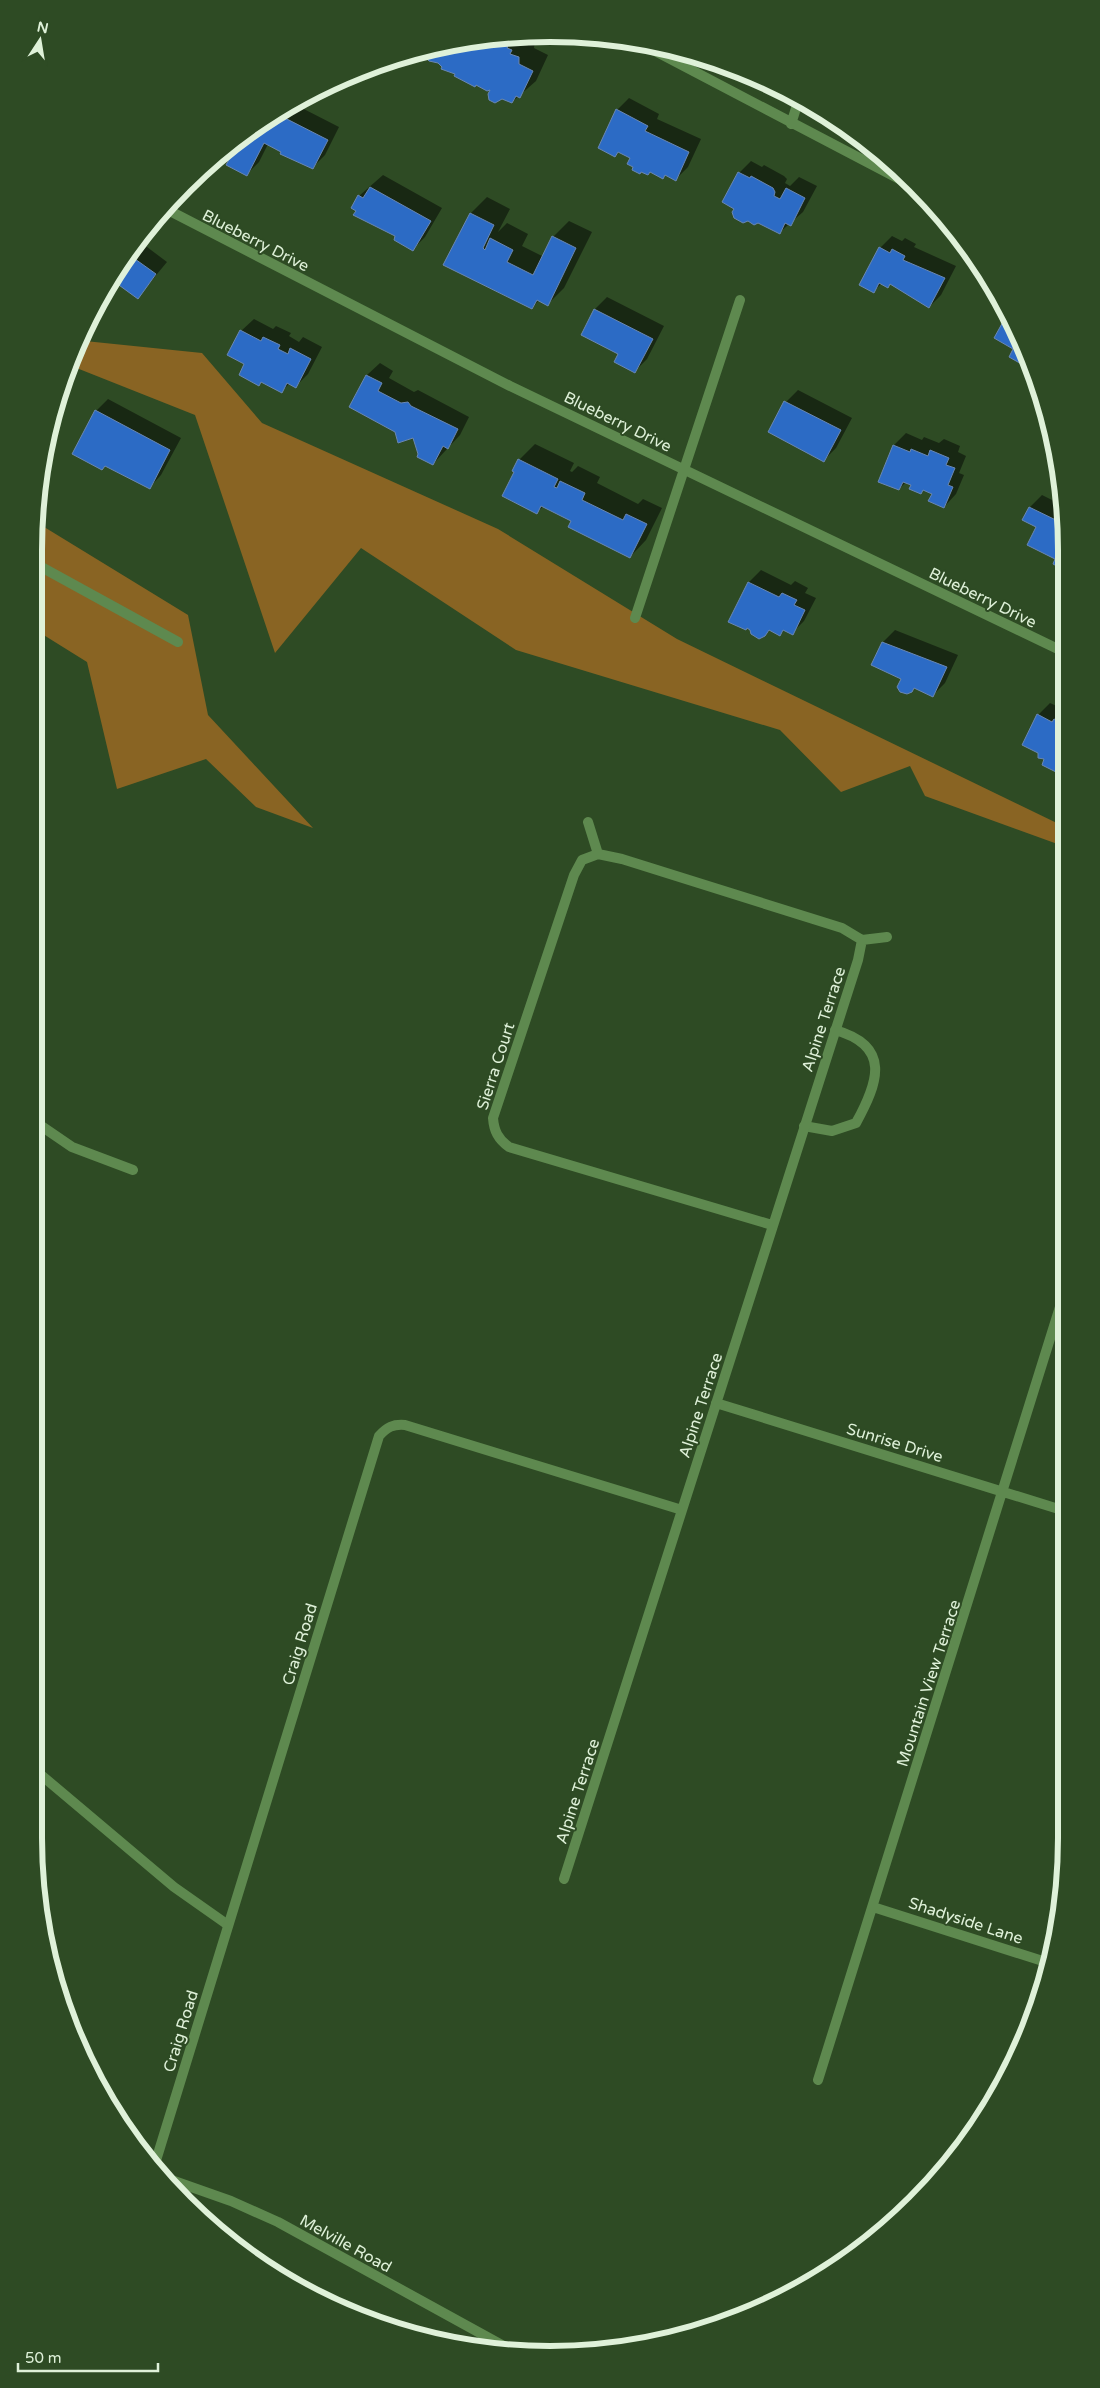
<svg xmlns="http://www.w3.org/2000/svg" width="1100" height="2388" viewBox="0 0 1100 2388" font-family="'Varela Round',sans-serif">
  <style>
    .forest { fill: #896423 }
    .shadow { fill: #0007 }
    .building { fill: #2c6bc5; stroke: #6a87b2 }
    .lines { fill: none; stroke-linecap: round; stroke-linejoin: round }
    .lane { stroke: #5e894f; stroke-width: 10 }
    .street { stroke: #5e894f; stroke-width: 10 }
    .labels { text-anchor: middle; stroke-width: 4; stroke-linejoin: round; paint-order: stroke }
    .street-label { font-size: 16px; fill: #dff1d9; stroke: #2e4b24 }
    .rim { fill: none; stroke: #dff1d9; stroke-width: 6 }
  </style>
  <rect width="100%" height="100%" fill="#2e4b24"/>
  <path class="forest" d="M81,338L85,341L202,353L262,423L498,529L677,639L1063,826V846L925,796L910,766L841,792L780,730L516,650L361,548L275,653L195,415L69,365Z
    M36,522L188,615L208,715L313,828L256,807L206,759L117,789L87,662L34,629V550Z"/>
  <path class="shadow" d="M526,36L525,38L535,41L534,48L548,55L536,81L512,102L491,88L476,84L444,66L426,53L429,50L449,44Z
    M629,98L659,114L657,119L701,139L688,167L676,179L666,174L663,177L619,151L615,155L617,110Z
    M294,104L339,127L325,155L313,167L268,144L259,162L247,174L228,164L241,139L263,121Z
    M751,161L762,167L764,165L784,176L787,179L785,183L790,186L799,177L817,186L803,212L780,232L724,202L739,173Z
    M383,175L442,208L425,237L413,249L397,236L357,210L359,196Z
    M487,197L510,209L498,232L507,223L528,234L522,246L544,257L553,237L569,221L592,232L564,288L548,304L539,300L532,308L445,265L471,213Z
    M892,236L902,241L905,238L916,244L914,247L956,266L941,295L929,307L891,283H882L874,291L880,248Z
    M139,241L167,262L138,297L112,279L121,263Z
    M607,297L664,326L647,359L635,371L620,354L582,335L595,309Z
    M254,319L273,329L276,326L291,333L289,336L299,342L303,337L322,347L308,374L296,386L290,383L282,391L262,381L259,384L246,364L241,331Z
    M380,363L393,371L389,378L414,392L418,390L469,417L460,435L433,464L419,454L414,437L396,431L350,406L367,375Z
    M798,390L852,418L836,448L824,460L770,432L786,402Z
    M108,399L181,438L161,475L149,488L96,411Z
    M906,433L922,440L924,437L939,443L944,439L960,446L958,452L966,456L959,473L964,475L956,494L944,507L933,493L924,489L921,493L906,482L899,489L879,481L894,445Z
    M535,444L574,463L570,471L572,472L578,466L600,477L597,483L638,504L643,499L662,508L646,540L630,557L573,521L544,506L537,512L519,460Z
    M1042,495L1062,505V568L1054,564L1057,558L1038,527L1024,520L1030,507Z
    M761,570L791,585L795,581L808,588L805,593L816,598L804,621L792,633L785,629L780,635L770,630L765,635L730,621L749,582Z
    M895,630L958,655L945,683L933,695L915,687L911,691L903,678L873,664L883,642Z
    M1050,703L1063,709V771L1046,758L1038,715Z"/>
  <path class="building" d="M498,39L496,42L499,41L508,46L507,48L512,50L510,54L519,57V64L533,71L520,98L516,96L512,103L502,99L495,103L489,100L488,94L490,90L487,91L476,85L475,87L454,76L455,74L441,69L442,67L438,63L429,61L425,57V51L449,44Z
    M616,109L648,126L645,131L689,152L676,181L665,175L663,179L650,172L648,175L641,172L640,174L632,170L633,167L627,164L630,158L618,152L615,157L598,148Z
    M279,115L328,140L313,169L280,154L281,152L264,143L247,176L226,165L239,141L263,121L269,117L276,121Z
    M738,172L750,178L751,176L773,188L775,192L774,196L780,199L786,188L805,198L791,226L785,223L780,234L758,223L754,225L748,221L743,223L734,218L732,212L734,209L722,202Z
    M370,187L431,221L413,251L394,240L395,236L353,215L356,211L351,208L358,195L363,198Z
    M470,213L494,225L483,248L485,250L490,238L513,250L507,262L533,275L552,236L576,248L548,306L537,300L532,309L443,265Z
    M879,247L890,253L892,249L905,256L903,260L945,278L929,308L890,284L888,288L879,283L874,293L859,285Z
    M128,254L156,274L138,299L112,280Z
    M594,309L653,339L635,373L614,362L618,354L581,335Z
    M1004,320L1009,321L1027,352L1032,370L1009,357L1013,349L994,338Z
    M240,330L261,341L263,337L280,345L278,349L288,354L290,348L311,359L296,388L287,383L282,393L261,382L259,386L239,375L244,364L227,355Z
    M366,375L382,383L378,391L401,403L408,402L411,406L458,429L448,449L443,446L433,465L417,457L418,454L413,438L398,443L395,432L349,407Z
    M784,401L841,430L824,462L768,432Z
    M95,410L170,450L150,489L105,466L102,470L72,454Z
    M893,445L910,452L911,449L928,456L930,450L949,458L946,465L955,468L948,485L953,487L944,508L928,501L932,494L923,490L921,494L909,489L911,485L903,482L899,490L878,482Z
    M518,459L558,479L554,487L557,488L560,481L585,493L582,500L623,520L626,514L647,524L630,558L568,527L571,521L541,506L537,514L502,496L514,472L512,471Z
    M1029,507L1062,523V569L1053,564L1055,559L1027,545L1036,527L1022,520Z
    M748,582L779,597L782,593L797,600L794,605L805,610L793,635L783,630L780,636L769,630L765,636L759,639L751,634L750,630L747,628L746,630L728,622Z
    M882,642L947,667L933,697L914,688L912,692L907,694L900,692L897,687L901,679L871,665Z
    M1037,714L1052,722L1054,719L1063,723V772L1057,769L1056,772L1042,765L1044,759L1038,758V753L1022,745Z"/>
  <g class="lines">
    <path class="lane" d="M804,1126L832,1131L856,1123C878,1083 892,1046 835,1030
      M34,1769L174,1887L228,1925"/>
    <path class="street" d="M638,42L907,183
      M791,124L798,102
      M166,209L510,386L1062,651
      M34,563L178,642
      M635,618L740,300
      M588,822L598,854L622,859L842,928L862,940L887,937
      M598,854L582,860L574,875L493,1118C494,1131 498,1139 509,1147L772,1225
      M34,1121L72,1147L133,1170
      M716,1403L1065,1511
      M564,1879L858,960L862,940
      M873,1907L1049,1963
      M818,2080L1064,1294
      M154,2167L379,1436C387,1427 393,1424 405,1425L682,1510
      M160,2176L231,2201L278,2222L511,2350"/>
  </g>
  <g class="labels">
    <g class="street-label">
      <text transform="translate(256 240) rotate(27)" y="6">Blueberry Drive</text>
      <text transform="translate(618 421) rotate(26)" y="6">Blueberry Drive</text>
      <text transform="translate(983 597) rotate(26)" y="6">Blueberry Drive</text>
      <text transform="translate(823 1019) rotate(-72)" y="6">Alpine Terrace</text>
      <text transform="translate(495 1066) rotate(-72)" y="6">Sierra Court</text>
      <text transform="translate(700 1405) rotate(-72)" y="6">Alpine Terrace</text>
      <text transform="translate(895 1442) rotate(17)" y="6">Sunrise Drive</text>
      <text transform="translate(299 1644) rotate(-73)" y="6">Craig Road</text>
      <text transform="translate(928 1683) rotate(-72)" y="6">Mountain View Terrace</text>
      <text transform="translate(577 1791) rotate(-72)" y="6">Alpine Terrace</text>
      <text transform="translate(966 1920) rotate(18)" y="6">Shadyside Lane</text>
      <text transform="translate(180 2031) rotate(-73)" y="6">Craig Road</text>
      <text transform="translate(346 2243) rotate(29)" y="6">Melville Road</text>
    </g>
  </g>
  <path d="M0 0H1100V2388H0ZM550 42H550A508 508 0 0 1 1058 550V1838A508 508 0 0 1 550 2346H550A508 508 0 0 1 42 1838V550A508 508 0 0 1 550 42Z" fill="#2e4b24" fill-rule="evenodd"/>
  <path class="rim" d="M550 42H550A508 508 0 0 1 1058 550V1838A508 508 0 0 1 550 2346H550A508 508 0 0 1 42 1838V550A508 508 0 0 1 550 42Z"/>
  <g transform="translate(40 40) rotate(12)" stroke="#2e4b24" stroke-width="4" paint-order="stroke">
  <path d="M0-4L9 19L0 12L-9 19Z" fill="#dff1d9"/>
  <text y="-8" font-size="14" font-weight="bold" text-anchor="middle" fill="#dff1d9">N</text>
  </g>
  <path d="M18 2363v8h140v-8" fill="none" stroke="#dff1d9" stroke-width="2.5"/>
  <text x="25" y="2363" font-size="15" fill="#dff1d9" stroke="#2e4b24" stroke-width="4" paint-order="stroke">50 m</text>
</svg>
